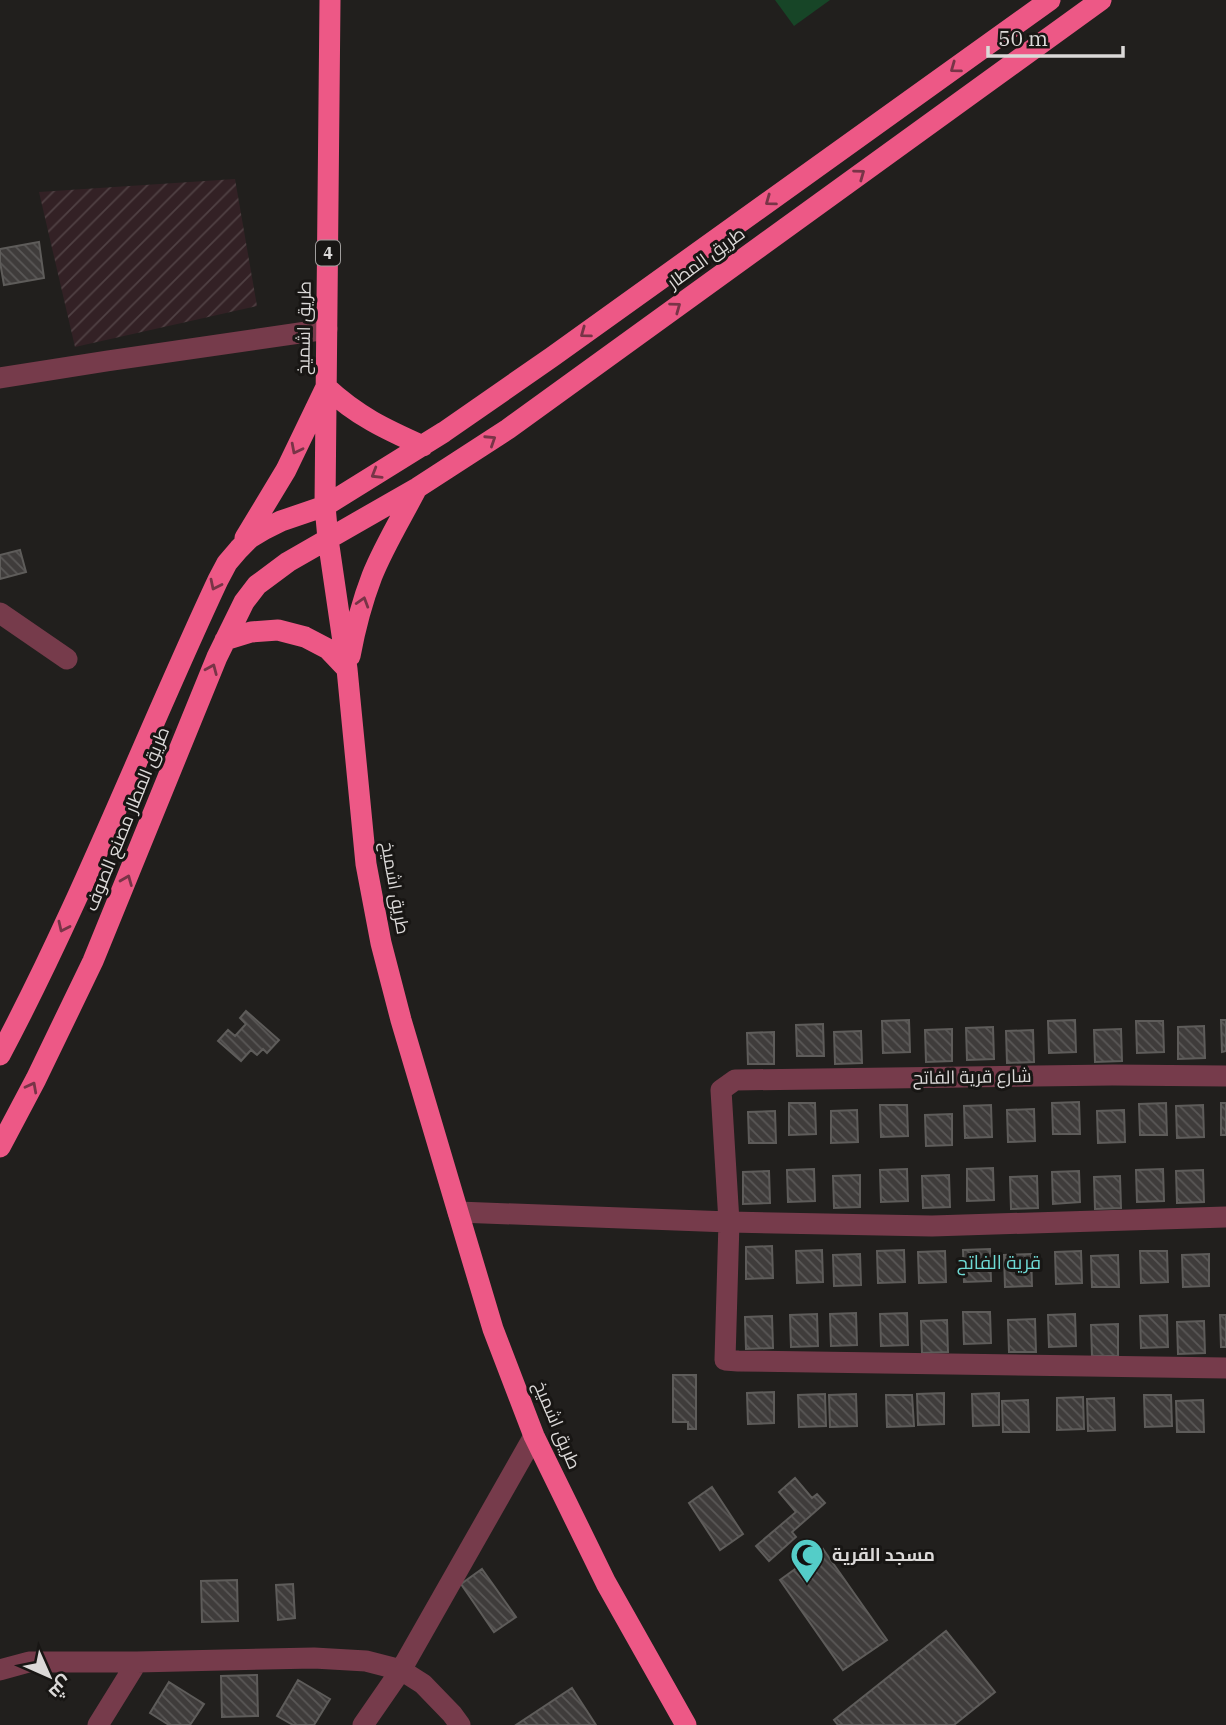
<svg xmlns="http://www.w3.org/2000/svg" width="1226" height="1725" viewBox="0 0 1226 1725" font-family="'IBM Plex Serif',Cairo,serif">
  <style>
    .industrial { fill: url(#industrial-furrows) }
    .pitch { fill: #174527 }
    .building { fill: url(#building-back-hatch); stroke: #5e5c5a; stroke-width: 2 }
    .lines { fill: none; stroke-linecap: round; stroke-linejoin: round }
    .minor { stroke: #763b4b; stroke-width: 21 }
    .highway { stroke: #ed5886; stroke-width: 21 }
    .oneway { stroke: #783447 }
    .labels { text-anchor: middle; stroke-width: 6; stroke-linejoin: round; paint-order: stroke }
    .shield { fill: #181614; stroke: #a09e9d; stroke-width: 2 }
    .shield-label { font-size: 16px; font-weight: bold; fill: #dbd9d8 }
    .street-label { font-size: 18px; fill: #dbd9d8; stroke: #181614 }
    .poi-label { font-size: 18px; font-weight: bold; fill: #dbd9d8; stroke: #181614; text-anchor: start }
    .neighbourhood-label { font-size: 19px; fill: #6fdad5; stroke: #181614 }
  </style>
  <defs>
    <pattern id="industrial-furrows" width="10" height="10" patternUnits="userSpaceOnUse" patternTransform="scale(1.75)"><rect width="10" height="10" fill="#332125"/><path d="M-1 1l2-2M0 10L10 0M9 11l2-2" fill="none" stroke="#504144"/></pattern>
    <pattern id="building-back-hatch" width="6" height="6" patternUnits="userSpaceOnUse" patternTransform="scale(1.75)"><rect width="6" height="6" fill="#3f3c3b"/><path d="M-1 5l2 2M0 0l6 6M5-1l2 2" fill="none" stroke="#5a5857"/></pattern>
  </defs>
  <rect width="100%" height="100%" fill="#211f1d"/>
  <path class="industrial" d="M235,179L257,306L75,347L39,192Z"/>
  <path class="pitch" d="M775,0H830L794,26Z"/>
  <path class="building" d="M39,242L44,278L4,285L0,262V249Z
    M20,550L26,572L0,579V555Z
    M246,1011L279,1040L267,1053L263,1049L257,1055L251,1050L241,1061L218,1041L228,1030L235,1036L246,1024L240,1018Z
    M909,1020L910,1052L883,1053L882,1021Z
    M1075,1020L1076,1052L1049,1053L1048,1021Z
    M1221,1020H1226V1051L1222,1052Z
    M1136,1021H1163L1164,1052L1137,1053Z
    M823,1024L824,1056H797L796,1025Z
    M1204,1026L1205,1058L1178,1059V1027Z
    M993,1027L994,1059L967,1060L966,1028Z
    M952,1029V1061L926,1062L925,1030Z
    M1121,1029L1122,1061L1095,1062L1094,1030Z
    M1033,1030L1034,1062L1007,1063L1006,1031Z
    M861,1031L862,1063L835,1064L834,1032Z
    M774,1032V1064H748L747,1033Z
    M1079,1102L1080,1134H1053L1052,1103Z
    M789,1103H815L816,1134L789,1135Z
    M1166,1103L1167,1135H1140L1139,1104Z
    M1221,1103H1226V1135H1221Z
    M880,1105H907L908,1136L881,1137Z
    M991,1105L992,1137L965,1138L964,1106Z
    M1203,1105L1204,1137L1177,1138L1176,1106Z
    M1034,1109L1035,1141L1008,1142L1007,1110Z
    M857,1110L858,1142L831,1143V1111Z
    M1124,1110L1125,1142L1098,1143L1097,1111Z
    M775,1111L776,1143H749L748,1112Z
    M952,1114V1145L926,1146L925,1115Z
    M993,1168L994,1200L967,1201V1169Z
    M814,1169L815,1201L788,1202L787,1170Z
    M907,1169L908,1201L881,1202L880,1170Z
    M1163,1169L1164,1201L1137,1202L1136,1170Z
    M1203,1170L1204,1202L1177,1203L1176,1171Z
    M769,1171L770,1203L743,1204V1172Z
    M1079,1171L1080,1202L1053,1204L1052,1172Z
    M860,1175V1207L834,1208L833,1176Z
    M949,1175L950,1207L923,1208L922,1176Z
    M1037,1176L1038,1208L1011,1209L1010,1177Z
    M1120,1176L1121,1208L1095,1209L1094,1177Z
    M772,1246L773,1278L746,1279V1247Z
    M990,1249L991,1281L964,1282L963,1250Z
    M822,1250L823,1282L797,1283L796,1251Z
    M904,1250L905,1282L878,1283L877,1251Z
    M945,1251L946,1282L919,1283L918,1252Z
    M1081,1251L1082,1283L1056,1284L1055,1252Z
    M1140,1251H1167L1168,1282L1141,1283Z
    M860,1254L861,1285L834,1286L833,1255Z
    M1031,1254L1032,1286L1005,1287L1004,1255Z
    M1209,1254V1286L1183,1287L1182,1255Z
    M1118,1255L1119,1287H1092L1091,1256Z
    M963,1312H990L991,1343L964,1344Z
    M856,1313L857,1345L831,1346L830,1314Z
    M907,1313L908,1345L881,1346L880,1314Z
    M817,1314L818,1346L791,1347L790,1315Z
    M1075,1314L1076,1346L1049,1347L1048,1315Z
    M1167,1315L1168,1347L1141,1348L1140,1316Z
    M1220,1315H1226V1347H1221Z
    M772,1316L773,1348L746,1349L745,1317Z
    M1035,1319L1036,1352H1009L1008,1320Z
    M947,1320L948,1352L922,1353L921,1321Z
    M1204,1321L1205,1353L1178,1354L1177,1322Z
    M1118,1324V1356H1092L1091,1325Z
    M673,1375H696V1429H688V1422H673Z
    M774,1392V1423L748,1424L747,1393Z
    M944,1393V1424L918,1425L917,1394Z
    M999,1393V1425L973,1426L972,1394Z
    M825,1394L826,1426L799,1427L798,1395Z
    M856,1394L857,1426L830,1427L829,1395Z
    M886,1395H912L914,1426L887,1427Z
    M1144,1395H1171L1172,1426L1145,1427Z
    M1083,1397L1084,1429L1057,1430V1398Z
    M1114,1398L1115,1430L1088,1431L1087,1399Z
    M1028,1400L1029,1432H1003L1002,1401Z
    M1203,1400L1204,1432H1177L1176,1401Z
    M795,1478L812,1498L817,1494L825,1503L792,1532L796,1537L769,1561L756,1546L796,1512L779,1492Z
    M712,1487L743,1534L720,1550L689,1503Z
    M823,1549L887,1640L843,1670L780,1580Z
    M482,1569L516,1617L494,1632L461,1584Z
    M237,1580L238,1621L202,1622L201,1581Z
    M293,1584L295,1618L278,1620L276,1585Z
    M946,1631L995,1692L954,1725H838L834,1720Z
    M257,1675L258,1716L222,1717L221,1676Z
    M298,1680L330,1699L314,1725H293L277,1716Z
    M169,1682L204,1704L190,1725H169L150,1713Z
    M572,1688L596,1725H516Z"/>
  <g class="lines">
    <path class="minor" d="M0,378L107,361L327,329
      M0,613L67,659
      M1226,1076L1113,1075L735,1080L721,1090L729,1222L725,1360L738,1361L1226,1368
      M458,1212L729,1222L932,1226L1226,1217
      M0,1670L29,1662H137L314,1658L366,1661L401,1670L423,1684L452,1714L460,1725
      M98,1725L137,1662
      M363,1725L401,1670L534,1436"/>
    <path class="highway" d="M330,0L325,506L328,539L347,669L366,864L381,943L401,1020L458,1212L493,1329L534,1436L606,1583L686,1725
      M245,538L286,470L326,387C357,416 385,429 423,446
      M225,640L251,632L278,630L305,637L328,649L347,669
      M350,656C355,629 362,602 372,576C384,546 402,517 417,488
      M0,1055C82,901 144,738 218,580L227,563L239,549L250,538L265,529L281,521L325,506L444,432L552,357L1050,0
      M0,1147L36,1079L93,961L217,657L244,602L257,585L288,562L417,488L508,429L1101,0"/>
  </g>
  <defs><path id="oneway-chevron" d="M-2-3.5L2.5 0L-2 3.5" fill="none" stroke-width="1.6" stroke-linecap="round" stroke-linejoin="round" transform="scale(1.75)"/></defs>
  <g class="oneway">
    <use href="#oneway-chevron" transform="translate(955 68) rotate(144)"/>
    <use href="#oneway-chevron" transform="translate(860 174) rotate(-36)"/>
    <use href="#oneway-chevron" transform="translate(770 201) rotate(144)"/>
    <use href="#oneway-chevron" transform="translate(676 307) rotate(-36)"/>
    <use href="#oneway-chevron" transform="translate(585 333) rotate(144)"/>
    <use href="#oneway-chevron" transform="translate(491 440) rotate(-33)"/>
    <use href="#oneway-chevron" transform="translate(296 449) rotate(117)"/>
    <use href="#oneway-chevron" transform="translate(376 474) rotate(149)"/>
    <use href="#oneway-chevron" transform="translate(215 585) rotate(116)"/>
    <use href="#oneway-chevron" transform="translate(363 602) rotate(-73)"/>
    <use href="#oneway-chevron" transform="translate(212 669) rotate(-67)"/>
    <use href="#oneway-chevron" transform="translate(127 880) rotate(-68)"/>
    <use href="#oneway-chevron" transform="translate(63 927) rotate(115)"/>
    <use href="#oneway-chevron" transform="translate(32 1087) rotate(-62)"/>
  </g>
  <defs>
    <symbol id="mosque-pin" viewBox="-11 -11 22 30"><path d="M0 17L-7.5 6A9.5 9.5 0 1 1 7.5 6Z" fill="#54cdc8" stroke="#181614"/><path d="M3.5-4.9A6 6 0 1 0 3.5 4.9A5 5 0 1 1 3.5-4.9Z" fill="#111"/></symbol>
  </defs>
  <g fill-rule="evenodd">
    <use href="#mosque-pin" x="788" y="1536" width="38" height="52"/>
  </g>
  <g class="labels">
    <rect class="shield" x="316" y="240.5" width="24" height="25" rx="5"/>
    <g class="shield-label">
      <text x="328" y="259">4</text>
    </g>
    <g class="street-label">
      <text transform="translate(706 258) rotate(-36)" y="6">طريق المطار</text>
      <text transform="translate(304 328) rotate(-89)" y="6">طريق اشميخ</text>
      <text transform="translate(127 819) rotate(-68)" y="6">طريق المطار مصنع الصوف</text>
      <text transform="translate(395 888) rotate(80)" y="6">طريق اشميخ</text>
      <text transform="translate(972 1077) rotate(-1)" y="6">شارع قرية الفاتح</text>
      <text transform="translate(557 1425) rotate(67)" y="6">طريق اشميخ</text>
    </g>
    <g class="poi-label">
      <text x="832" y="1561">مسجد القرية</text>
    </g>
    <g class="neighbourhood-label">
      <text x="999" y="1269">قرية الفاتح</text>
    </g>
  </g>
  <g transform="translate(49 1676) rotate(135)" stroke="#181614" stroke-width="5" paint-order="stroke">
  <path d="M0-5L12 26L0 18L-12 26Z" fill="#dbd9d8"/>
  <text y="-10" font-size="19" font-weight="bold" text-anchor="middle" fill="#dbd9d8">ش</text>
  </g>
  <path d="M988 46v10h135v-10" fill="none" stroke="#dbd9d8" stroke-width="3.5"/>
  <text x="998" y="46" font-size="21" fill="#dbd9d8" stroke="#181614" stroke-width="5" paint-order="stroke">50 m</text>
</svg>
